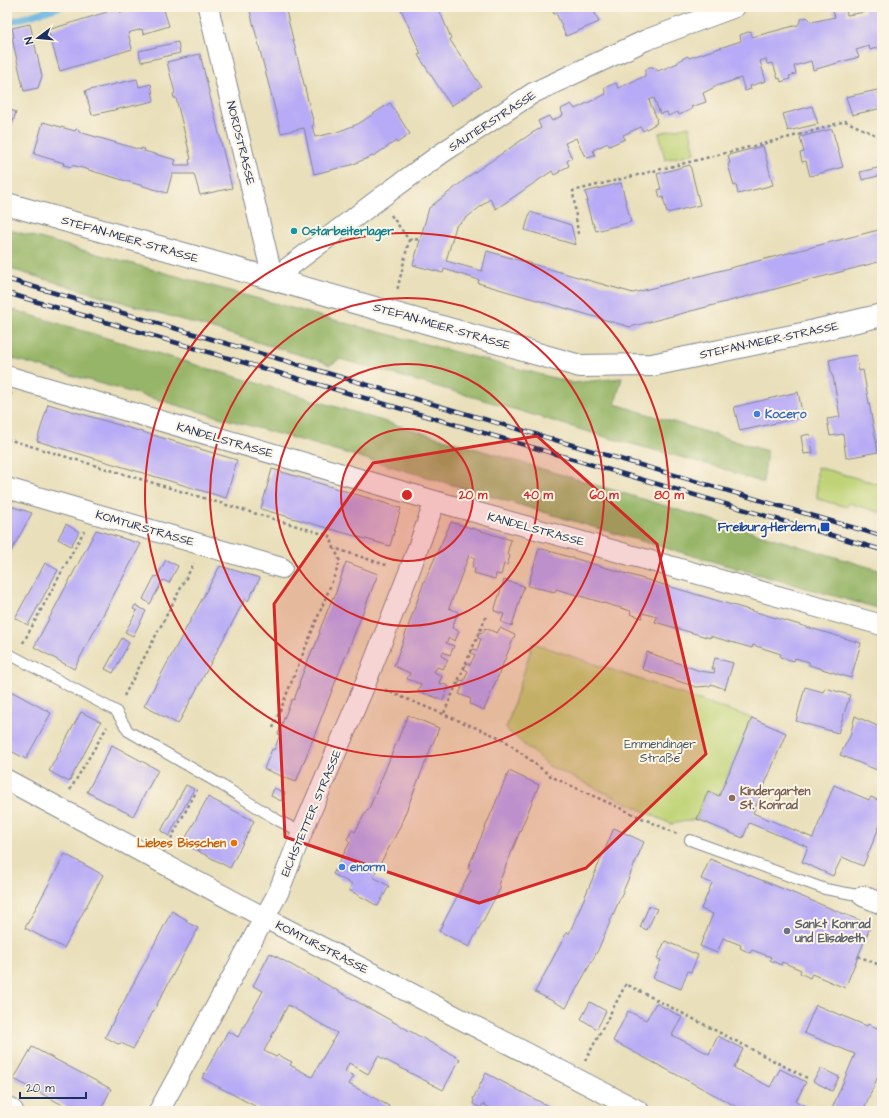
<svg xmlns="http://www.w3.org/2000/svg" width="889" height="1118" viewBox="0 0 889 1118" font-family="'Architects Daughter',sans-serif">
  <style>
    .green { fill: #bfd376; stroke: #6d816a }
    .forest { fill: #97b567; stroke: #597262 }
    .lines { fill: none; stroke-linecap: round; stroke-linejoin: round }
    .stream { stroke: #67b3e0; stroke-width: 7 }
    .building { fill: #b7aaf6; fill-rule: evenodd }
    .service-casing { stroke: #82878c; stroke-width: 12 }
    .minor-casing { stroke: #82878c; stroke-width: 22 }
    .secondary-casing { stroke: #82878c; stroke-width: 24 }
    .path { stroke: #82878c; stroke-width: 2.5; stroke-dasharray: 3 3; stroke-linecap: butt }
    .service { stroke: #fff; stroke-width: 10 }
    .minor { stroke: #fff; stroke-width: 20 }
    .secondary { stroke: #fff; stroke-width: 22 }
    .rail-casing { stroke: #1b2f5e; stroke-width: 4.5 }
    .rail { stroke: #fcf5e5; stroke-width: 3; stroke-dasharray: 9; stroke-linecap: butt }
    .marked { fill: #d62828; fill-opacity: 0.2; stroke: #d62828; stroke-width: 3; stroke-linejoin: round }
    .ring { fill: none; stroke: #d62828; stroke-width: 2 }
    .culture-dot { fill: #0f9aa8; stroke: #fcf5e5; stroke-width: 1.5 }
    .shop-dot { fill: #3f7fe0; stroke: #fcf5e5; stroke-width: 1.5 }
    .transit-dot { fill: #1a4fb4; stroke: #fcf5e5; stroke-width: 1.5 }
    .education-dot { fill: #8d6e63; stroke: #fcf5e5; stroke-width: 1.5 }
    .food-dot { fill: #e8710a; stroke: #fcf5e5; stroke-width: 1.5 }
    .worship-dot { fill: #6b7280; stroke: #fcf5e5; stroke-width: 1.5 }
    .labels { text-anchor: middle; stroke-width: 4; stroke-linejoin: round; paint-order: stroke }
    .street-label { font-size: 12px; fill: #1b2f5e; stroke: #fcf5e5 }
    .culture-label { font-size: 12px; font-weight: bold; fill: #0d838f; stroke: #fcf5e5; text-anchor: start }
    .shop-label { font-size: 12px; font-weight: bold; fill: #366cbe; stroke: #fcf5e5; text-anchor: start }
    .transit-label { font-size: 12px; font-weight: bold; fill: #164399; stroke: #fcf5e5; text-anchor: end }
    .park-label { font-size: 12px; fill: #445864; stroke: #fcf5e5 }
    .education-label { font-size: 12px; font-weight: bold; fill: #785e54; stroke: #fcf5e5; text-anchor: start }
    .food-label { font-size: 12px; font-weight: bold; fill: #c56008; stroke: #fcf5e5; text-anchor: end }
    .worship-label { font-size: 12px; font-weight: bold; fill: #5b616d; stroke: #fcf5e5; text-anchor: start }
    .centre { fill: #d62828; stroke: #fcf5e5; stroke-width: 2 }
    .ring-label { font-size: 12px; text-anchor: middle; font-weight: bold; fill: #d62828; stroke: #fcf5e5; stroke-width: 4; stroke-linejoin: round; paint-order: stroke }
  </style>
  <rect width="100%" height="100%" fill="#fcf5e5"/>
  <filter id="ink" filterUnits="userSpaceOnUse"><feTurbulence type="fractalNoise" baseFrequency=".025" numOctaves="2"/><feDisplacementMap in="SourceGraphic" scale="8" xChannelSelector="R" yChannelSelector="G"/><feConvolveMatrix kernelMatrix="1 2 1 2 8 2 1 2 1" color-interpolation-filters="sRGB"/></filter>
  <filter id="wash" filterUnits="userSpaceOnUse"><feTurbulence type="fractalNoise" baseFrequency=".012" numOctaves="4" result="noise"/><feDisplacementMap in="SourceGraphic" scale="16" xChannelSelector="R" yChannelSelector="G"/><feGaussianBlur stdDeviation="0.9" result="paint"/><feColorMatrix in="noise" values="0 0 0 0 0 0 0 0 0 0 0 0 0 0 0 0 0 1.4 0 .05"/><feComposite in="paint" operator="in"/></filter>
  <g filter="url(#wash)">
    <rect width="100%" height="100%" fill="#e9dfba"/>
    <path class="green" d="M689,126L695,153L665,160L659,133Z
      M817,467L882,485V513L849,503L847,507L817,499Z
      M533,643L752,718L719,796L708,791L697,819L671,824L549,766L506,729Z"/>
    <path class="forest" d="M7,229L349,324L573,383L622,378L615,404L767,451L763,483L718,467L609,438L477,398L340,359L330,365L321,361L7,268Z
      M7,308L882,571V609L859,603L627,537L356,456L7,357Z"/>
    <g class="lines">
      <path class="stream" d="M7,23L59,7"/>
    </g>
    <g id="blocks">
      <path class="building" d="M129,7H163L169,26L143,34L142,29L128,33L132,49L60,71L48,30L120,8L121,13L130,10Z
        M249,7H285L314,125L312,126L315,137L337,132L358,124L390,103L410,134L397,143L396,141L375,155L351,165L314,174L304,128L281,133Z
        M400,7H438L451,38L450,40L481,86L451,106L418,55L421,54Z
        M551,7H592L599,22L566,36L556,13L554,14Z
        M864,7H882V46L870,50L869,46L856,50L859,57L813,70L811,61L794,66L796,74L789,76L790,79L781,82L780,78L778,79L773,63L767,64L766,59L760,61L766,81L750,86L751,89L745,91L741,78L713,87V88L703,93L706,102L691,107L692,109L679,115L678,112L668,116L667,112L660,114L654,98L649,100L657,119L656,120L657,123L643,131L641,127L623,135L625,139L609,146L608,143L593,150L595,156L587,158L585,154L584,155L576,138L565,143L572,158L567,161L569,166L559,171L560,172L554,175L552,171L496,209L490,199L456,226L446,261L482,271L487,251L633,293L882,229V261L630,327L478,283L479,280L444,269L443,273L413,265L429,208L472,174L532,133L541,128L538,121L549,116L552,121L563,115L561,109L571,104L575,109L606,94L604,88L616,83L618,88L645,76V70L649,67H653L658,71L678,63V61L688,56L689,58L741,41L740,35L751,31L752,37L798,25L801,19L807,17L812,22L835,17L833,11L846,8L847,15L865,12Z
        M30,24L42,76L38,88L24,91L12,38L14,37L12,28Z
        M178,42L180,53L141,62L139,51Z
        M200,54L232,188L200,195L194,174H172L167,193L72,165V167L63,165L64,163L34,154L43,122L75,131L76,129L79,130V132L141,150V148L145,149L144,151L176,160L174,165H190L189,160L191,159L176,98H174L173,94L175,93L167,62Z
        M137,79L139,87L151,84L154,101L92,115L85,91Z
        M877,90L882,102V108L852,115L846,97Z
        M812,106L818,124L788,131L783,114Z
        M7,109L16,112L7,141Z
        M832,129L843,167L810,176L806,161L802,162L800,153L804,152L800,137Z
        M763,146L773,185L738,194L736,185L734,186L728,164L730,163L728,155Z
        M690,165L700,205L667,213L663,197L660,198L658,190L661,189L657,174Z
        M882,167V175L862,180L860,172Z
        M621,183L631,222L596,231L593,223H592L586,201H588L585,192Z
        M530,212L571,225L576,245L525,230Z
        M856,355L859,371L863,370L878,452L846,458L843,434L830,436L827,419L840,417L833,376H832L829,360Z
        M7,392L12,393L7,408Z
        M798,392L803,417L740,431L734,407Z
        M48,404L237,460L226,498L37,441Z
        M810,434L813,453L804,454L801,436Z
        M272,469L401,508L390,546L261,509Z
        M7,505L32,513L7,559Z
        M451,522L511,540L507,554L510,556L507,565L504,564L501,575L496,574L495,579L474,573L475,568L472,567L475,558L469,555L449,608L458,612L452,628L459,631L455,641L449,638L446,643L454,646L450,655L443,652L441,656L448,660L443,669L437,667L434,672L442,676L439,683L449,686L443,700L418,691L421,684L407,679L410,673L394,666L424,582Z
        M66,524L79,532L71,546L58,539Z
        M96,530L141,544L74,669L34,647Z
        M539,548L861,643L851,678L809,665V662L795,658L794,661L780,657L781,654L753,645L752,648L710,636V638L655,622L657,617L643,613L642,618L630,614L631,611L556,589L555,592L528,586Z
        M166,560L178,566L169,583L163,580L150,604L143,599L155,576L157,577Z
        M346,562L378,574L296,782L264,769L272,749L274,750L280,735L278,734L285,716L292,699L294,700L300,683H299L313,648L314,649L320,633L319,632L333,597L334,598Z
        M45,563L58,570L28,625L15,618Z
        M220,566L260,578L248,601L245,599L178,724L144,706Z
        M504,580L524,586L512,626L501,622L504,614L494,611Z
        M135,605L146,611L133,636L125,632L137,611L133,609Z
        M485,628L497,633L500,628L515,635L484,710L470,704L471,699L459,694L462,688L458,686L460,680L464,681L468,671L464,669L467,663L470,665L475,655L471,653L473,649L477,650L481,639L478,638L479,632L483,633Z
        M122,638L129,643L113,673L105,669Z
        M647,652L700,671L714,673L715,669H712L715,658L733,663L725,689L711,684L710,686L696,687L642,669Z
        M805,687L823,692L825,688L850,695L838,733L796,721Z
        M7,689L51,713L26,759L7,749Z
        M81,712L101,722L69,782L49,771Z
        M408,715L439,728L399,829L373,877L389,886L378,906L349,890L352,884L333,874L350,842L347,839L352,830L355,832L367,810L368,811Z
        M855,716L882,728V772L840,755L850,736Z
        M752,718L786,733L753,813L813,838L834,785L869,800L871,797L882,802V820L863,866L842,857L833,876L802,862L808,847L749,823L743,838L697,819L708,791L719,796Z
        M112,745L158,770L133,816L87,792Z
        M509,771L539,785L498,885L501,887L469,947L439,931L471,870L468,868Z
        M186,785L194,789L169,836L161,831Z
        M274,788L285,793L281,801L271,796Z
        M208,797L254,821L230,868L183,843Z
        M614,828L644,842L598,950L566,1008L535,992L567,932L569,934Z
        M65,854L103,875L64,948L25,928Z
        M710,859L871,925L845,988L812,974L810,978L800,973L801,970L782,962L781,965L770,960L771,957L752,950L750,953L740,948L741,945L723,938L717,953L700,946L713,914L701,909L712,883L701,879Z
        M649,906L657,909L647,930L640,927Z
        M172,911L187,920L186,922L198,928L133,1049L121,1043L118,1044L105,1037Z
        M665,941L698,955L691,972L688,971L681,989L653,978L661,960L657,959Z
        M270,953L460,1059L443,1090L378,1056L368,1074L349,1063L345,1072L354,1076L349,1084L389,1106L386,1111H264L202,1078L228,1031L238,1037L263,991L253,986ZM288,1005L337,1033L312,1077L290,1065L292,1062L278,1055L276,1057L264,1051Z
        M590,1002L606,1011L597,1029L581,1019Z
        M656,1003L682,1017L672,1035L709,1054L718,1036L743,1049L734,1068L770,1087L780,1069L806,1082L796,1101L815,1111H745L613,1041L628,1011L646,1020Z
        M816,1005L867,1026L868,1024L882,1030V1067L863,1111H831L855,1054L804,1033Z
        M32,1047L111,1089L100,1111H74L14,1079Z
        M821,1068L839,1077L832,1091L813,1081Z
        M486,1073L531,1097L557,1111H495L483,1104L481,1108L473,1104L474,1100L473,1099Z"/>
    </g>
  </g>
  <g filter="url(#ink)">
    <use href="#blocks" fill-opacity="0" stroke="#82878c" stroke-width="1"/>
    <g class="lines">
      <defs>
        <path id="service" d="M7,653L116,711L128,731L223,786L279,821L302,832
          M690,840L825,889L863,896"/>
        <path id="minor" d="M208,7L273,279L379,199L442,153L533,93L646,40L735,7
          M7,376L435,501L882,625
          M7,488L282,568
          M7,780L265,918L639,1111
          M863,896L882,904
          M159,1111L278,893L302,832L366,682L408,575L435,501"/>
        <path id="secondary" d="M7,204L580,366L652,365L802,334L882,315
          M7,1108L12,1111"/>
      </defs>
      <use href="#service" class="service-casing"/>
      <use href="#minor" class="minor-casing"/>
      <use href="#secondary" class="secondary-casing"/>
      <path class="path" d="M391,215L409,240L397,291
        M578,234L573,191L810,132L845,121L882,138
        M409,240L420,239
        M7,439L330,536L334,548L389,566
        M23,643L84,531
        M385,690L503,739L552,777L677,834
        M124,696L194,563
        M444,713L486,617
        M273,728L340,562L335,549
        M70,790L107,727
        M168,844L197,790
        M858,956L882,966
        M585,1061L626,984L809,1079"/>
      <use href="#service" class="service"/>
      <use href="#minor" class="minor"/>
      <use href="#secondary" class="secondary"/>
      <defs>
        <path id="rail" d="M7,279L882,536
          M7,293L882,550"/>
      </defs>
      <use href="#rail" class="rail-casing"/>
      <use href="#rail" class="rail"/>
    </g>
  </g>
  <path class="marked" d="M537,436L657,544L706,754L586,868L479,903L285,837L274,604L373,463Z"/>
  <circle cx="407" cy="495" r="66" fill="#d62828" fill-opacity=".12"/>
  <g class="ring">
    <circle cx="407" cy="495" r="66"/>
    <circle cx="407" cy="495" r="131"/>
    <circle cx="407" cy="495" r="197"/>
    <circle cx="407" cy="495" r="262"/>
  </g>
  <circle class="culture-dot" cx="294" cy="231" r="4"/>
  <g class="shop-dot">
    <circle cx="757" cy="414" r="4"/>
    <circle cx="342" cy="867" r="4"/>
  </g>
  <rect class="transit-dot" x="820" y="522" width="10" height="10" rx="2"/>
  <circle class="education-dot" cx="732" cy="798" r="4"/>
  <circle class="food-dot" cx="234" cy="843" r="4"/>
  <circle class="worship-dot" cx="787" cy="931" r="4"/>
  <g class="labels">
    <g class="street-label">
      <text transform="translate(492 121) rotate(-33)" y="4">SAUTIERSTRASSE</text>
      <text transform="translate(241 143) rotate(76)" y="4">NORDSTRASSE</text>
      <text transform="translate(130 239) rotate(16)" y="4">STEFAN-MEIER-STRASSE</text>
      <text transform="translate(442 326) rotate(16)" y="4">STEFAN-MEIER-STRASSE</text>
      <text transform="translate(769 340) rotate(-12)" y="4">STEFAN-MEIER-STRASSE</text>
      <text transform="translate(225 440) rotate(16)" y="4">KANDELSTRASSE</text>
      <text transform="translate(145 528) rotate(16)" y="4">KOMTURSTRASSE</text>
      <text transform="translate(536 529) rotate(15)" y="4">KANDELSTRASSE</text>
      <text transform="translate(311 813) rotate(-67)" y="4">EICHSTETTER STRASSE</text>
      <text transform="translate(322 947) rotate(27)" y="4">KOMTURSTRASSE</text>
    </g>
    <g class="culture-label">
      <text x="302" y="235">Ostarbeiterlager</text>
    </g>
    <g class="shop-label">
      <text x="765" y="418">Kocero</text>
      <text x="350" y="871">enorm</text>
    </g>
    <g class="transit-label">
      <text x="816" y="531">Freiburg-Herdern</text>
    </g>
    <g class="park-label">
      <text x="660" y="748">Emmendinger<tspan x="660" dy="14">Straße</tspan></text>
    </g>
    <g class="education-label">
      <text x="740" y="795">Kindergarten<tspan x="740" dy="14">St. Konrad</tspan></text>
    </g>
    <g class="food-label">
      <text x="226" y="847">Liebes Bisschen</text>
    </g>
    <g class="worship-label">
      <text x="795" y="928">Sankt Konrad<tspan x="795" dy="14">und Elisabeth</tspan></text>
    </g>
  </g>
  <circle cx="407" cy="495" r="6" class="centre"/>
  <g class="ring-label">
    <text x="473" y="499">20 m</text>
    <text x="538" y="499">40 m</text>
    <text x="604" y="499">60 m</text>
    <text x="669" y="499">80 m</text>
  </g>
  <rect width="889" height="1118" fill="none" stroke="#fcf5e5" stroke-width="24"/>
  <g transform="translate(38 38) rotate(254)" stroke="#fcf5e5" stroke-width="3" paint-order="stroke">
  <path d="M0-3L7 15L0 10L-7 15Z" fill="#1b2f5e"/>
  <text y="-6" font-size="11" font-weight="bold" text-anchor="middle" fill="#1b2f5e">N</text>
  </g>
  <path d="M20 1092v6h66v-6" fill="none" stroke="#1b2f5e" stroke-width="2"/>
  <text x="26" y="1092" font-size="12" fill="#1b2f5e" stroke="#fcf5e5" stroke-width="3" paint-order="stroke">20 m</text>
</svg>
